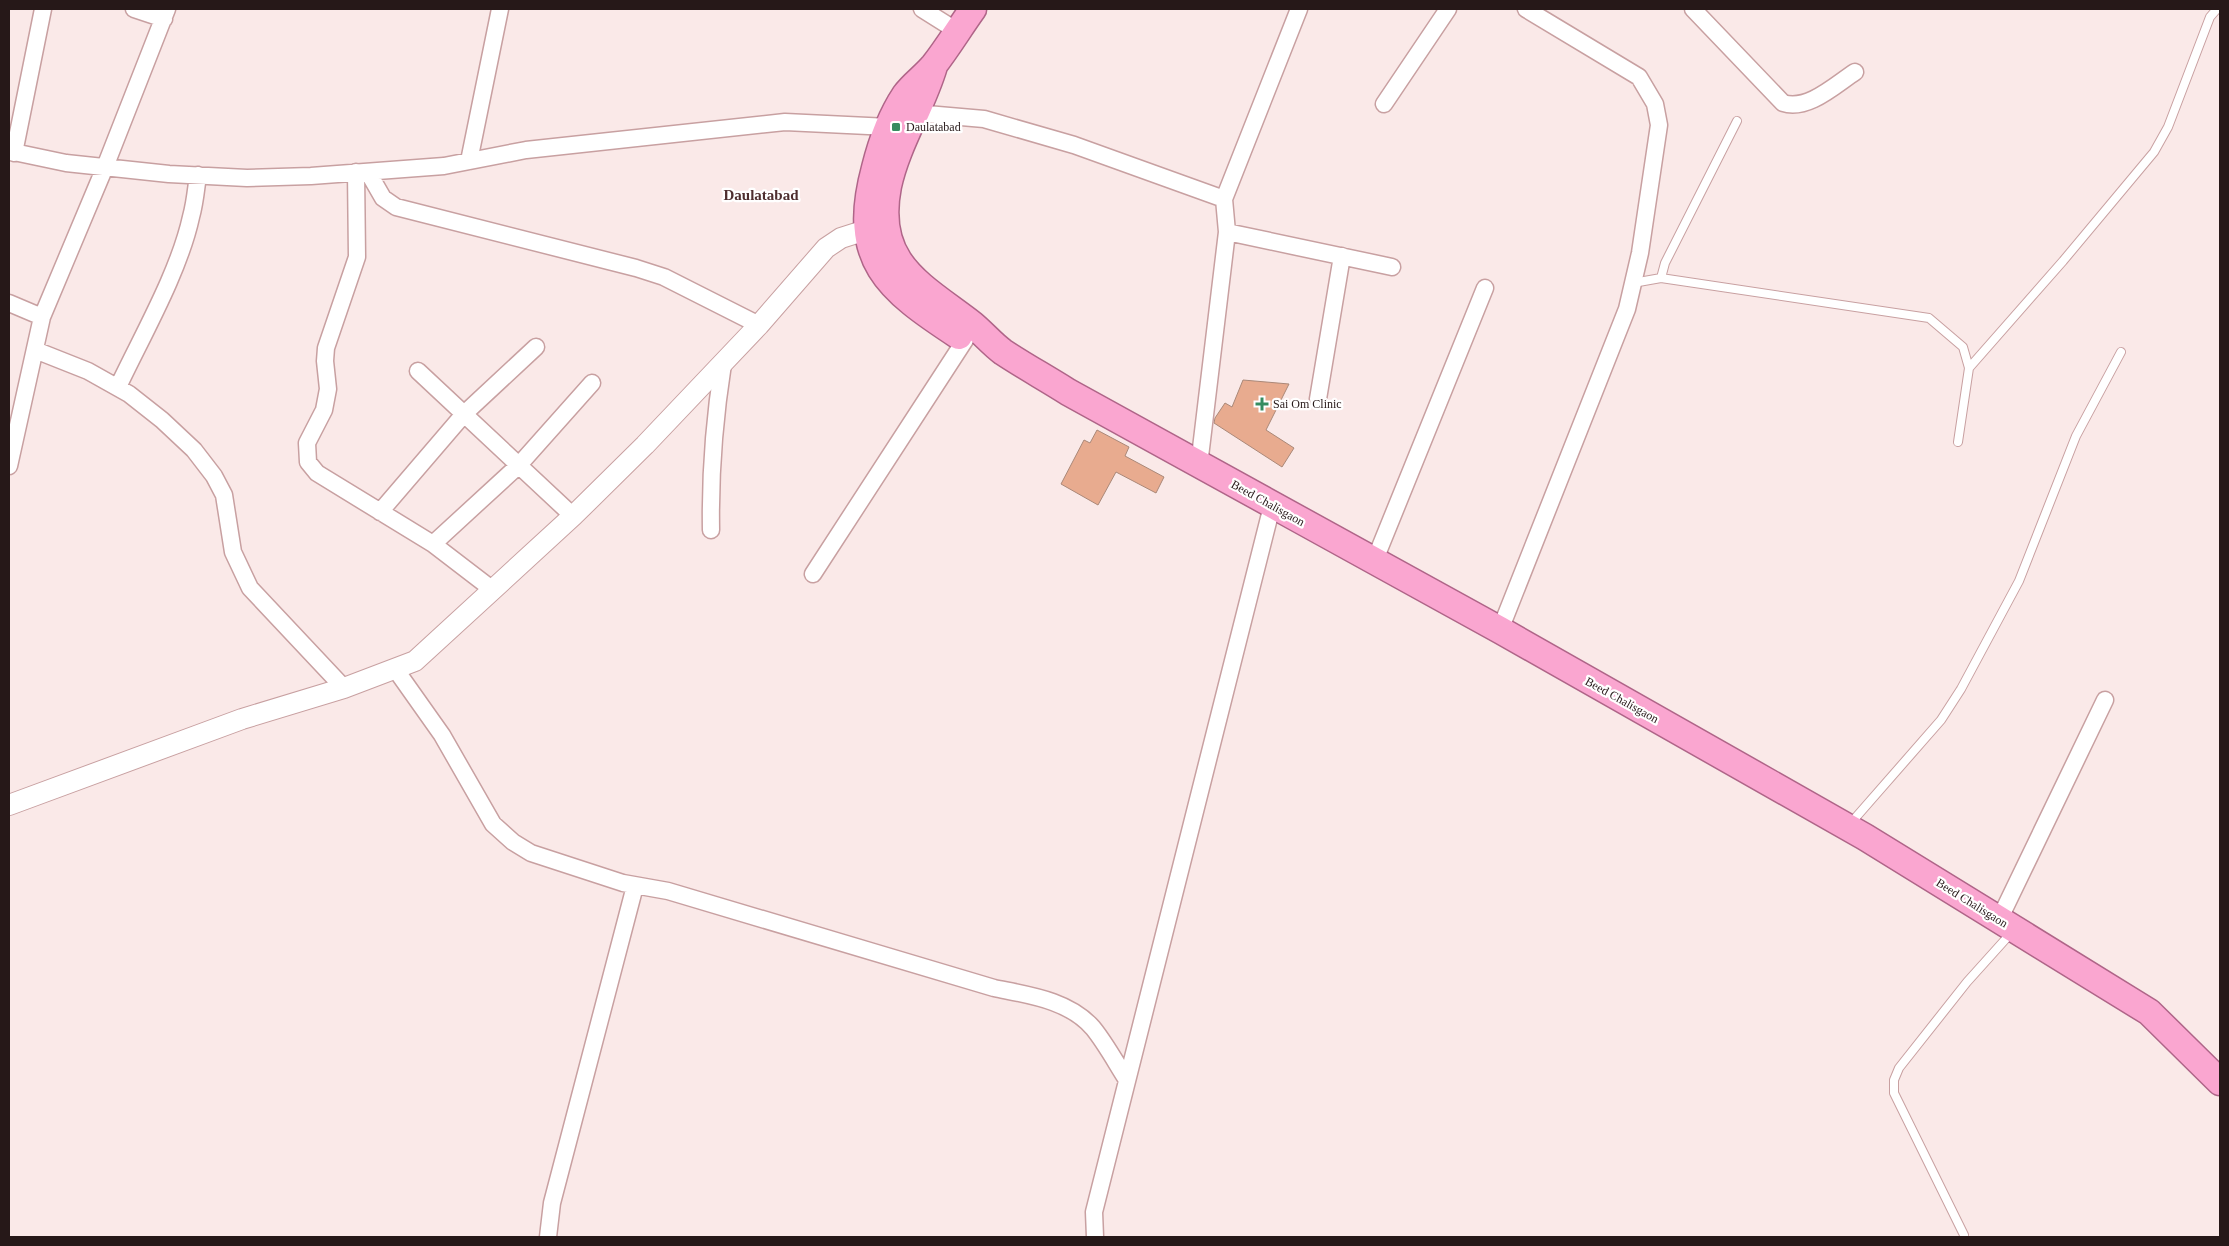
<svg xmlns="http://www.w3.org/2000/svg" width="2229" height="1246" viewBox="0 0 2229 1246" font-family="Georgia,serif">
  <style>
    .building { fill: #e8ab8f; stroke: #aa8878 }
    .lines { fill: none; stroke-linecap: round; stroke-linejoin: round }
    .service-casing { stroke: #c8a0a1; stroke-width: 10 }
    .minor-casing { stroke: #c8a0a1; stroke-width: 19 }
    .tertiary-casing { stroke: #c8a0a1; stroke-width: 22 }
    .trunk-casing { stroke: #af6588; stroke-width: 29 }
    .service { stroke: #fff; stroke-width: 8 }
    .minor { stroke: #fff; stroke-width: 16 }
    .tertiary { stroke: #fff; stroke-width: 20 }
    .trunk { stroke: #faa6d0; stroke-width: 26 }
    .poi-dot { fill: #368c60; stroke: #fff; stroke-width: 2 }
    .labels { text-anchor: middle; stroke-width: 4.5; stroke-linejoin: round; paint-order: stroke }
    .poi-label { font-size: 12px; fill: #261818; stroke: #fff; text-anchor: start }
    .street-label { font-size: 12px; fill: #261818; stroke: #fff }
    .quarter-label { font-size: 15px; font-weight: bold; fill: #4e2e2f; stroke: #fff }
  </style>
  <rect width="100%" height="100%" fill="#fae9e8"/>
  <path class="building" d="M1243,380L1289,384L1266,430L1294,448L1282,467L1214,423L1215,418L1225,403L1232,407Z
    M1097,430L1129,447L1125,456L1164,477L1156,493L1116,472L1098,505L1061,484L1084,440L1090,443Z"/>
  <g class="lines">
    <defs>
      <path id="service" d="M1661,278L1665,263L1737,121
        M1633,283L1661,278L1929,318L1963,347L1969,368L1958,442
        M1969,368L2063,261L2154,152L2168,127L2210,17L2217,9
        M1850,824L1941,720L1961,689L2019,581L2076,436L2121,352
        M1964,1235L1894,1093V1080L1899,1068L1967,982L2012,932"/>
      <path id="minor" d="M134,9L164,19
        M922,9L957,31
        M1693,9L1783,103C1808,111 1835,85 1855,72
        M1384,104L1448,9
        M915,113L984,119L1074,145L1224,199
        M9,151L66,163L169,174L247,178L311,176L444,166L526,150L785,122L889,127
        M14,153L43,9
        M469,161L500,9
        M356,172L357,257L326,348L325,361L328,389L324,410L307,443L308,462L317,473L433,544L493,590
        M368,172L383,198L396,207L636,268L664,277L759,325
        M1227,232L1392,267
        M9,303L42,317
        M35,350L88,371L129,394L162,420L194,450L214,476L224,495L233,552L250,588L344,688
        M418,371L573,516
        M118,387C142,336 179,272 191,217C195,203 196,189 198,175
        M1318,399L1342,256
        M1199,465L1227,232L1224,199L1299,9
        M9,466L42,317L105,167L167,9
        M380,512L464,414L536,347
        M711,530C710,473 714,421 723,364
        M433,544L519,465L592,383
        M1374,562L1485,288
        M813,574L965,340
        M1500,630L1627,309L1640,253L1659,125L1655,104L1639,77L1526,9
        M396,670L442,735L493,824L513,842L531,853L623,883L668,891L994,988C1028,995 1069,1000 1093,1028C1106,1044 1116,1063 1127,1080
        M1999,920L2105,700
        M548,1237L552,1203L635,886
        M1095,1237L1094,1212L1272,506"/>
      <path id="tertiary" d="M9,805L242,719L344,688L415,661L573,516L645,445L759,325L826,248L841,238L866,230"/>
      <path id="trunk" d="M934,66C922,107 897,144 888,186C873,263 920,284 972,324C983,333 992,344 1003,352C1024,366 1046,378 1068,392L1500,630L1865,837L2149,1012L2220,1082
        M959,336C887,289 850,260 875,168C881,144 891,116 905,95C913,84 925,76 934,65C948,47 960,27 973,9"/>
    </defs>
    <use href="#service" class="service-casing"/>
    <use href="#minor" class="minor-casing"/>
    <use href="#tertiary" class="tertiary-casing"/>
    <use href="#trunk" class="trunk-casing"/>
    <use href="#service" class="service"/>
    <use href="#minor" class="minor"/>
    <use href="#tertiary" class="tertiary"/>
    <use href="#trunk" class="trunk"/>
  </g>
  <g class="poi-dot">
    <rect x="891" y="122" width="10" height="10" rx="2.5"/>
    <path d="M1259.5 396.5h5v5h5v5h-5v5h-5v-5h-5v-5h5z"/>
  </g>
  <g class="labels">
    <g class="poi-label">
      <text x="906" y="131">Daulatabad</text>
      <text x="1273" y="408">Sai Om Clinic</text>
    </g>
    <g class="street-label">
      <text transform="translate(1268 503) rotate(29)" y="4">Beed Chalisgaon</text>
      <text transform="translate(1622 700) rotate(29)" y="4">Beed Chalisgaon</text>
      <text transform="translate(1972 903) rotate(32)" y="4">Beed Chalisgaon</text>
    </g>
    <g class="quarter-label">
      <text x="761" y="200">Daulatabad</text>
    </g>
  </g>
  <rect width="2229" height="1246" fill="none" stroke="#261818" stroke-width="20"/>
</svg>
